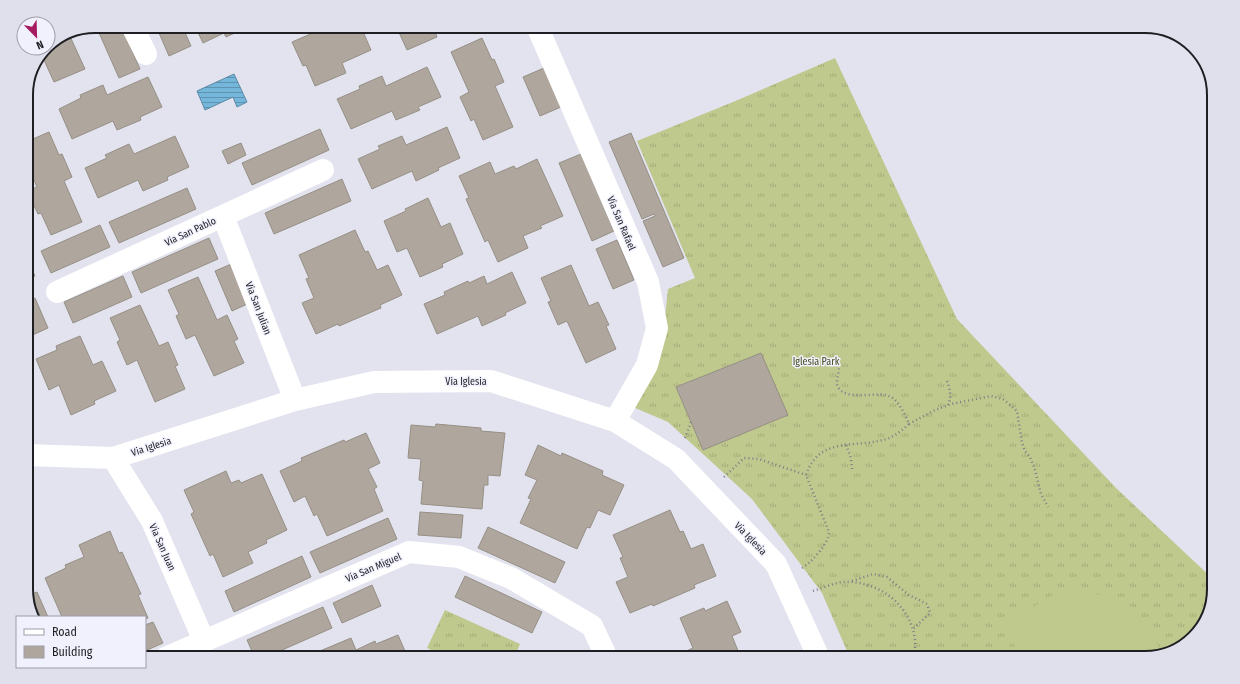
<svg xmlns="http://www.w3.org/2000/svg" width="1240" height="684" viewBox="0 0 1240 684" font-family="'Fira Sans Condensed',sans-serif">
  <style>
    .grass { fill: url(#grass-tufts) }
    .pitch { fill: #bfc88d }
    .water { fill: url(#water-rules); stroke: #5b89a4 }
    .building { fill: #afa79d; stroke: #968f85 }
    .lines { fill: none; stroke-linecap: round; stroke-linejoin: round }
    .path { stroke: #7d7e86; stroke-width: 2.5; stroke-dasharray: 1 3; stroke-linecap: butt }
    .minor { stroke: #fff; stroke-width: 22 }
    .labels { text-anchor: middle; stroke-width: 3; stroke-linejoin: round; paint-order: stroke }
    .street-label { font-size: 10px; fill: #1f1f23; stroke: #f0f1fd }
    .park-label { font-size: 10px; fill: #424818; stroke: #f0f1fd }
    .rim { fill: none; stroke: #1f1f23; stroke-width: 2 }
  </style>
  <defs>
    <pattern id="grass-tufts" width="24" height="20" patternUnits="userSpaceOnUse"><rect width="24" height="20" fill="#bfc88d"/><path d="M3 7l-1-3M5 7V3M7 7l1-3M15 17l-1-3M17 17v-4M19 17l1-3" fill="none" stroke="#a4ab79"/></pattern>
    <pattern id="water-rules" width="6" height="5" patternUnits="userSpaceOnUse"><rect width="6" height="5" fill="#75b6db"/><path d="M0 2.5h6" fill="none" stroke="#5f93b1"/></pattern>
  </defs>
  <rect width="100%" height="100%" fill="#e2e3ef"/>
  <path class="grass" d="M835,58L957,319L1117,489L1214,580V589L1205,623L1180,649L1145,658H850L822,593L752,499L668,422L633,407L661,353L668,289L695,278L637,141L733,102Z
    M445,610L520,644L514,658H448L427,648Z"/>
  <path class="pitch" d="M1081,590L1108,597L1129,604L1163,653L1145,658H1024L1001,627L1053,595Z"/>
  <path class="water" d="M234,74L247,102L237,107L233,97L205,110L197,91Z"/>
  <path class="building" d="M96,26H121L140,69L119,78Z
    M156,26H182L191,46L169,56Z
    M195,26H250L226,37L224,33L203,43Z
    M320,26H357L358,28L361,27L371,50L342,63L346,73L315,86L306,65L303,66L292,42L322,29Z
    M392,26H433L437,37L407,50L397,28L394,30Z
    M68,32L85,69L54,82L44,60L41,61L40,59L45,48H48V45Z
    M482,38L492,60L494,59L504,82L495,86L513,127L483,140L474,119L471,121L460,97L469,92L451,52Z
    M427,67L441,97L418,107L420,110L396,120L392,111L351,129L337,99L360,89L359,86L382,76L386,86Z
    M544,68L561,107L540,116L523,77Z
    M148,77L162,107L140,117L141,120L117,130L113,121L72,139L59,109L81,98L80,95L103,85L107,95Z
    M447,127L460,158L438,168L439,170L416,181L412,171L372,189L358,159L380,149L378,146L402,136L406,145Z
    M320,129L329,150L252,185L242,163Z
    M49,132L59,155L62,154L72,177L64,181L82,222L51,235L41,213L38,214L27,191L37,187L26,162V142Z
    M631,133L684,258L663,267L643,221L655,216L654,214L642,219L609,142Z
    M175,136L189,167L167,177L168,180L143,191L138,180L98,198L85,168L107,158L105,155L129,144L134,154Z
    M241,143L246,155L228,164L222,151Z
    M581,154L614,231L592,241L559,163Z
    M537,159L563,216L540,226L542,228L523,236L528,248L498,262L488,240L485,242L466,199L469,198L459,176L490,162L495,174L514,166L516,169Z
    M342,179L351,201L274,234L265,213Z
    M187,188L196,209L119,243L109,222Z
    M428,198L441,227L450,223L463,254L442,264L443,267L420,277L407,248L397,252L384,221L406,211L405,209Z
    M100,225L110,247L51,273L41,251Z
    M355,230L365,252L368,251L377,270L388,265L402,295L380,305L381,308L339,326L338,324L316,334L302,303L314,298L306,279L309,278L299,255Z
    M26,232L31,243L26,245Z
    M209,238L218,259L141,293L132,272Z
    M617,240L634,280L613,289L596,249Z
    M26,256L35,276L26,280Z
    M236,262L254,301L232,311L215,271Z
    M571,265L589,306L598,302L609,325L606,326L616,349L586,363L567,321L558,325L548,302L551,301L541,278Z
    M512,272L526,303L505,313L506,315L482,326L478,316L437,334L424,304L445,295L444,292L468,281L469,283L484,276L487,284Z
    M123,276L132,297L73,323L64,302Z
    M198,277L217,320L227,315L238,339L234,341L244,363L214,376L195,335L186,339L176,316L179,314L168,290Z
    M35,298L48,328L26,338L28,341H26V302Z
    M140,305L159,346L168,342L178,365L175,366L185,389L155,402L137,360L127,365L117,342L120,340L110,318Z
    M80,336L93,365L102,361L116,391L94,401L95,404L71,415L59,385L49,390L36,359L57,350L56,346Z
    M761,353L788,415L703,450L676,387Z
    M436,424L481,428V431L505,433L500,476L488,475V485H484L482,509L421,504L423,481L419,480L421,459L408,458L411,425L435,427Z
    M366,433L380,463L368,469L377,487L374,489L383,511L327,536L317,514L314,516L305,496L294,502L280,471L302,461L301,458L344,440L345,442Z
    M538,445L561,456L562,453L603,471L602,475L624,485L610,515L598,510L590,528L587,527L577,549L520,523L531,499L528,498L537,480L525,475Z
    M226,471L231,483L239,480L241,483L262,474L287,530L266,540L267,543L248,552L253,563L223,577L213,554L210,556L191,514L194,512L184,490Z
    M670,510L680,532L683,531L691,549L703,544L716,576L694,585L695,588L653,606L652,604L630,613L616,582L628,577L620,558L623,557L613,535Z
    M420,512L463,515L461,538L418,535Z
    M388,518L397,539L320,573L310,552Z
    M488,527L565,562L555,583L478,548Z
    M110,531L119,553L122,552L141,594L138,595L148,618L145,619V617H62L45,578L66,568L65,565L84,557L79,545Z
    M302,556L311,577L234,612L225,591Z
    M465,576L542,612L532,633L455,597Z
    M372,585L381,606L342,623L333,603Z
    M37,592L48,617H34L27,596Z
    M727,601L741,632L732,636L741,658H687L684,652L693,648L680,618L704,608L705,611Z
    M323,607L332,628L264,658H255L247,640Z
    M153,622L163,643L145,651V625Z
    M398,635L408,658H323L320,651L351,638L356,650L375,641L376,644Z
    M650,651L653,658H633Z"/>
  <g class="lines">
    <path class="path" d="M947,381C950,390 952,396 948,405
      M909,424L935,410L951,404L991,396L1003,399L1017,411L1022,443L1025,451L1030,457L1035,470L1041,494L1048,507
      M685,438L691,422
      M846,445L851,458L852,469
      M724,477L744,458L759,459L806,475
      M802,568C812,562 829,543 829,532L806,475C819,437 852,448 883,440C893,438 901,431 909,424C905,415 899,400 889,396C876,391 847,402 838,387C835,382 839,374 839,368L834,363L820,362
      M852,581L873,574L887,577L909,595L927,604L930,613L912,630
      M813,591C823,588 833,583 843,582C877,580 911,604 915,640C916,645 914,652 914,658"/>
    <path class="minor" d="M132,26L146,54
      M537,26L648,282L657,328L647,365L615,421
      M223,216L295,400
      M57,292L323,170
      M26,455L113,458L295,400L374,382L491,381L615,421L676,459L776,564L819,658
      M113,458L152,521L204,641
      M165,658L409,552L459,557L511,578L592,626L607,658"/>
  </g>
  <g class="labels">
    <g class="street-label">
      <text transform="translate(622 223) rotate(67)" y="4">Via San Rafael</text>
      <text transform="translate(190 231) rotate(-25)" y="4">Via San Pablo</text>
      <text transform="translate(259 308) rotate(69)" y="4">Via San Julian</text>
      <text x="466" y="385">Via Iglesia</text>
      <text transform="translate(151 446) rotate(-18)" y="4">Via Iglesia</text>
      <text transform="translate(751 538) rotate(46)" y="4">Via Iglesia</text>
      <text transform="translate(163 547) rotate(66)" y="4">Via San Juan</text>
      <text transform="translate(373 567) rotate(-23)" y="4">Via San Miguel</text>
    </g>
    <g class="park-label">
      <text x="816" y="365">Iglesia Park</text>
    </g>
  </g>
  <path d="M0 0H1240V684H0ZM95 33H1145A62 62 0 0 1 1207 95V589A62 62 0 0 1 1145 651H95A62 62 0 0 1 33 589V95A62 62 0 0 1 95 33Z" fill="#dfe0ec" fill-rule="evenodd"/>
  <path class="rim" d="M95 33H1145A62 62 0 0 1 1207 95V589A62 62 0 0 1 1145 651H95A62 62 0 0 1 33 589V95A62 62 0 0 1 95 33Z"/>
  <rect x="16" y="616" width="130" height="52" fill="#f0f1fd" stroke="#9c9da6"/>
  <rect x="24" y="629" width="20" height="6" fill="#ffffff" stroke="#9c9da6"/>
  <text x="52" y="636" font-size="12" fill="#1f1f23">Road</text>
  <rect x="24" y="646" width="20" height="12" fill="#afa79d" stroke="#9c9da6"/>
  <text x="52" y="656" font-size="12" fill="#1f1f23">Building</text>
  <g transform="translate(36 36) rotate(157)"><circle r="19" fill="#f0f1fd" stroke="#9c9da6"/>
  <path d="M0-3L7 15L0 10L-7 15Z" fill="#a61a60"/>
  <text y="-6" font-size="11" font-weight="bold" text-anchor="middle" fill="#1f1f23">N</text>
  </g>
</svg>
